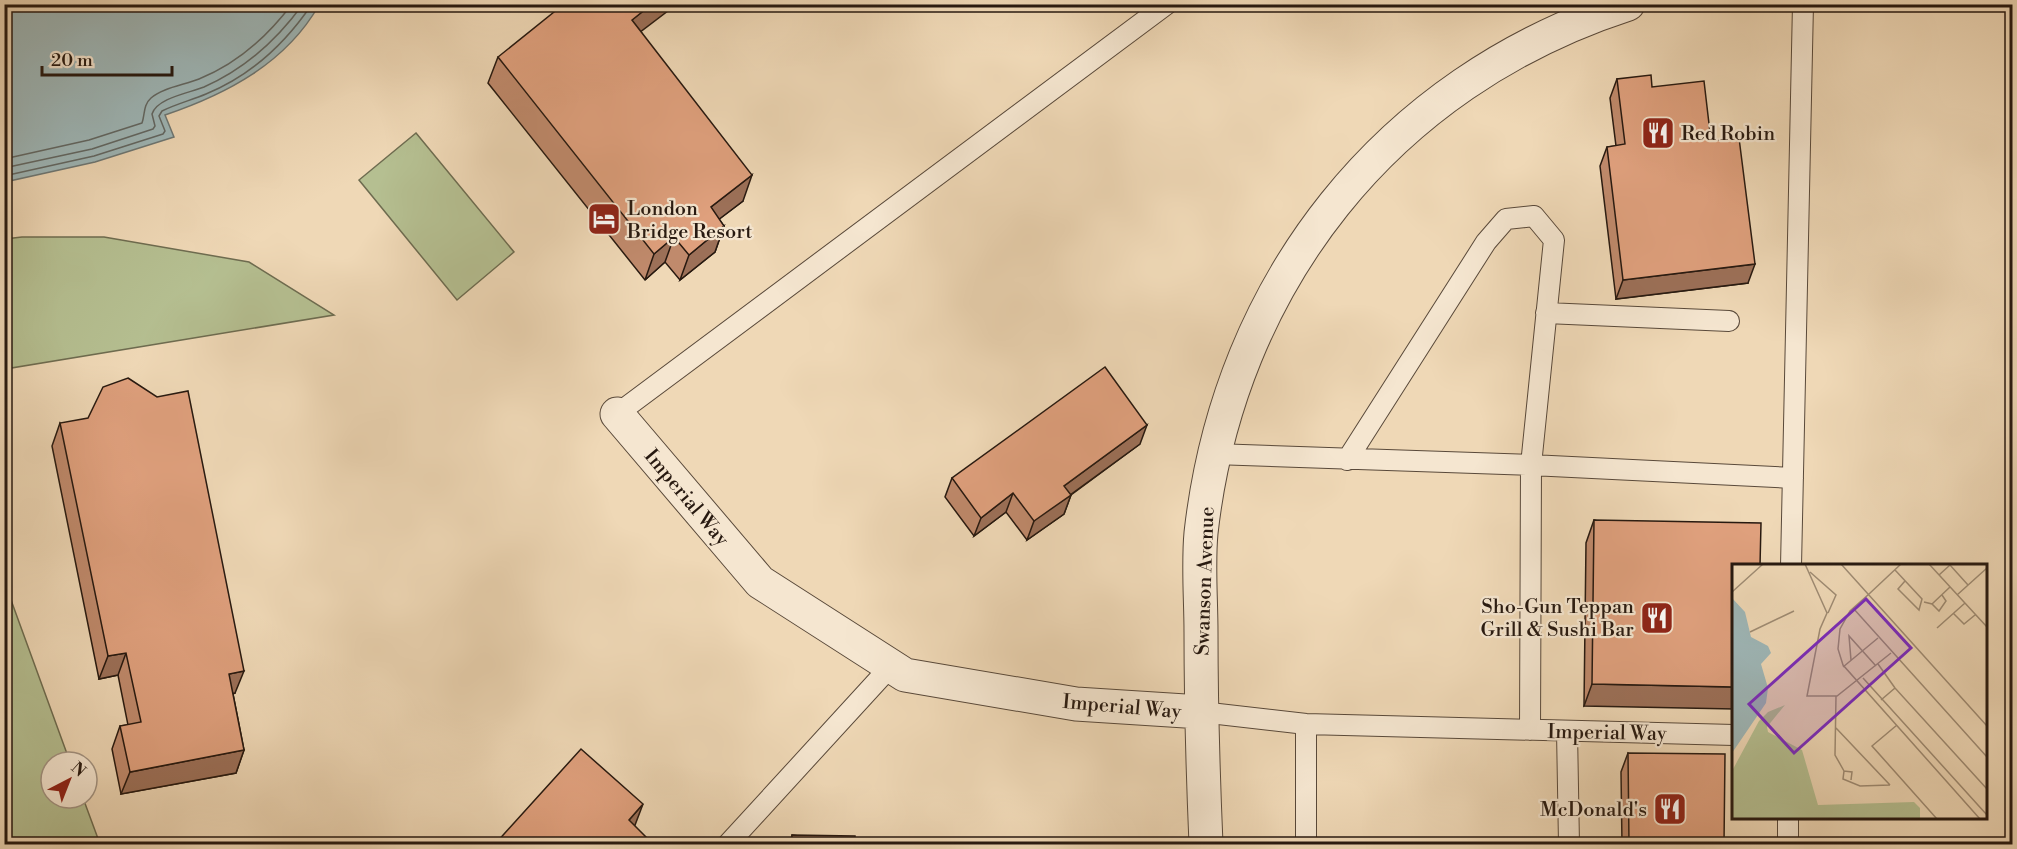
<svg xmlns="http://www.w3.org/2000/svg" width="2017" height="849" viewBox="0 0 2017 849" font-family="'Libre Bodoni',serif">
  <style>
    .green { fill: #b5bf91; stroke: #6e6c50; stroke-width: 1.5 }
    .water { fill: #9eb7b8; stroke: #6e7875; stroke-width: 1.5 }
    .lines { fill: none; stroke-linecap: round; stroke-linejoin: round }
    .shore { stroke: #626864; stroke-width: 1.5 }
    .service-casing { stroke: #59493a; stroke-width: 22 }
    .minor-casing { stroke: #59493a; stroke-width: 35 }
    .service { stroke: #f5e6d0; stroke-width: 20 }
    .minor { stroke: #f5e6d0; stroke-width: 33 }
    .wall { fill: #c08a6c; stroke: #271910; stroke-width: 1.5 }
    .shaded-wall { fill: #9c7058; stroke: #271910; stroke-width: 1.5 }
    .building { fill: #dfa07d; stroke: #271910; stroke-width: 1.5 }
    .labels { text-anchor: middle; stroke-width: 4.5; stroke-linejoin: round; paint-order: stroke }
    .poi-label { font-size: 20px; fill: #271910; stroke: #f5e6d0; text-anchor: start }
    .street-label { font-size: 20px; fill: #271910; stroke: #f5e6d0 }
    .inset-road { fill: none; stroke: #9f8c74; stroke-width: 1.5 }
    .view { fill: #7b2cbf; fill-opacity: 0.15; stroke: #7b2cbf; stroke-width: 3 }
    .inset-edge { fill: none; stroke: #271910; stroke-width: 3 }
  </style>
  <rect width="100%" height="100%" fill="#efd8b6"/>
  <filter id="stains"><feTurbulence type="fractalNoise" baseFrequency=".00333" numOctaves="4"/><feColorMatrix values="0 0 0 0 .2 0 0 0 0 .09 0 0 0 0 .02 0 0 0 .5 -.17"/></filter>
  <radialGradient id="worn" r=".72"><stop offset=".6" stop-color="#630" stop-opacity="0"/><stop offset="1" stop-color="#630" stop-opacity=".3"/></radialGradient>
  <path class="green" d="M416,133L514,252L457,300L359,180Z
    M22,237H104L249,262L334,315L5,369V239Z
    M7,589L70,762H51V798H83L100,844H5L4,590Z"/>
  <path class="water" d="M4,5L5,4L319,5C286,63 227,94 165,115L174,137L95,162L5,182Z"/>
  <g class="lines">
    <path class="shore" d="M4,159L89,140L142,123C145,115 143,105 151,98C162,88 184,85 199,79C237,64 267,37 292,4
      M4,168L92,149L153,129L155,126L152,114C157,98 189,93 204,87C245,69 277,40 303,4
      M4,176L94,156L163,134L165,131L159,116L162,111C176,104 192,100 206,94C250,76 285,44 312,4"/>
    <defs>
      <path id="service" d="M1546,313L1729,321
        M617,414L1167,4
        M1214,454L1531,465L1793,478
        M1347,460L1486,242L1506,219L1534,216L1554,240L1531,465L1530,730
        M1791,566L1803,4
        M1201,712L1306,724L1734,735
        M1567,731L1569,844
        M1788,818V844
        M728,844L891,666
        M1306,844V724"/>
      <path id="minor" d="M617,414L760,582L905,675L1076,704L1201,712
        M1206,844C1203,774 1201,703 1201,632C1201,600 1198,565 1201,533C1229,283 1387,82 1628,4"/>
    </defs>
    <use href="#service" class="service-casing"/>
    <use href="#minor" class="minor-casing"/>
    <use href="#service" class="service"/>
    <use href="#minor" class="minor"/>
  </g>
  <path class="wall" d="M641,32L743,201L719,219L724,226L715,252L680,280L665,262L645,280L488,83L498,57Z
    M1617,79L1652,87L1711,141L1748,283L1616,299L1600,166L1607,147L1616,146L1610,98Z
    M60,423L235,693L233,694L244,750L236,773L121,794L112,749L120,726L128,725L118,675L99,679L52,446Z
    M1140,444L1071,495L1064,514L1027,540L1006,512L974,536L945,497L952,478Z
    M1594,520L1760,566L1584,706L1586,543Z
    M1628,753L1724,844H1622L1621,772Z
    M792,835L855,844H790Z"/>
  <path class="shaded-wall" d="M652,4H677L623,45L632,20Z
    M752,175L743,201L701,233L711,207Z
    M724,226L715,252L680,280L689,255Z
    M674,237L665,262L645,280L654,254Z
    M1755,264L1748,283L1616,299L1623,280Z
    M1147,425L1140,444L1059,503L1071,495L1064,514L1027,540L1034,521L1064,486Z
    M1013,493L1006,512L974,536L981,518Z
    M126,653L118,675L99,679L108,656Z
    M244,671L235,693L220,696L229,674Z
    M1592,684L1734,687V709L1584,706Z
    M244,750L236,773L121,794L130,772Z
    M643,804L635,825L621,842L629,820Z"/>
  <path class="building" d="M564,4H652L632,20L752,175L711,207L724,226L689,255L674,237L654,254L498,57Z
    M1651,75L1652,87L1704,81L1711,141L1739,138L1755,264L1623,280L1607,147L1625,144L1617,79Z
    M1105,367L1147,425L1064,486L1071,495L1034,521L1013,493L981,518L952,478Z
    M128,378L157,397L188,391L244,671L229,674L244,750L130,772L120,726L141,722L126,653L108,656L60,423L88,418L103,387Z
    M1594,520L1761,523L1760,566H1734V687L1592,684Z
    M581,749L643,804L629,820L653,844H495Z
    M1628,753L1725,754L1724,844H1629Z
    M792,835L855,836V844H792Z
    M922,839H982V844H922Z"/>
  <defs>
    <symbol id="restaurant-square" viewBox="-11 -11 22 22"><rect x="-9" y="-9" width="18" height="18" rx="4" fill="#8f2418" stroke="#f5e6d0"/><path d="M-5-6h1v4h1v-4h1v4h1v-4h1v5L-1.5 .5V6h-2V.5L-5-1ZM5-6V6H3V1.5H1.5Q1.5-4 5-6Z" fill="#fff"/></symbol>
    <symbol id="hotel-square" viewBox="-11 -11 22 22"><rect x="-9" y="-9" width="18" height="18" rx="4" fill="#8f2418" stroke="#f5e6d0"/><path d="M-6-4.5h1.5V1H6V5H4.5V3h-9V5H-6ZM-4 0a1.8 1.8 0 1 1 3.6 0ZM.5 0V-2.5h3Q6-2.5 6 0Z" fill="#fff"/></symbol>
  </defs>
  <g fill-rule="evenodd">
    <use href="#restaurant-square" x="1639" y="114" width="38" height="38"/>
    <use href="#hotel-square" x="585" y="200" width="38" height="38"/>
    <use href="#restaurant-square" x="1638" y="599" width="38" height="38"/>
    <use href="#restaurant-square" x="1651" y="790" width="38" height="38"/>
  </g>
  <g class="labels">
    <g class="poi-label">
      <text x="1681" y="140">Red Robin</text>
      <text x="627" y="215">London<tspan x="627" dy="23">Bridge Resort</tspan></text>
      <text x="1634" y="613" text-anchor="end">Sho-Gun Teppan<tspan x="1634" dy="23">Grill &amp; Sushi Bar</tspan></text>
      <text x="1647" y="816" text-anchor="end">McDonald's</text>
    </g>
    <g class="street-label">
      <text transform="translate(687 497) rotate(50)" y="7">Imperial Way</text>
      <text transform="translate(1204 581) rotate(-88)" y="7">Swanson Avenue</text>
      <text transform="translate(1122 706) rotate(5)" y="7">Imperial Way</text>
      <text transform="translate(1607 732) rotate(1)" y="7">Imperial Way</text>
    </g>
  </g>
  <g transform="translate(1732 564)">
    <rect width="255" height="255" fill="#efd8b6"/>
    <path d="M53,141L35,163L36,168L70,186L86,241L182,238L188,244V255H0V207L27,157L36,148Z" fill="#b5bf91"/>
    <path d="M0,34L13,48L19,73L36,82L39,89L29,100L36,124L34,139L0,189Z" fill="#9eb7b8"/>
    <path class="inset-road" d="M73,0L95,49L88,65L75,132H105L159,89M109,0L255,162M197,0L255,63M163,6L190,35L187,46L166,25L173,17M78,8L104,31L96,49M207,11L218,1L236,21M0,28L31,0M137,30L118,47L108,65L106,85L111,101L248,255M137,30L169,0M225,31L255,4M192,38L200,40L207,47L214,37L210,31M200,40L218,23M121,44L255,193M221,49L232,60L243,51M205,64L233,39M18,68L62,47M119,96L117,72L144,102M146,100L163,124M111,103L146,74M131,114L255,251M104,132L103,191L112,207M149,136L163,124L255,225M165,161L140,182L205,255M104,164L158,221M119,216L120,208L112,207L111,215L128,222L158,221"/>
    <path class="view" d="M134,35L179,84L62,189L17,140Z"/>
    <rect width="255" height="255" class="inset-edge"/>
  </g>
  <rect width="2017" height="849" fill="none" stroke="#efd8b6" stroke-width="24"/>
  <rect x="6" y="6" width="2005" height="837" fill="none" stroke="#271910" stroke-width="3"/>
  <rect x="12" y="12" width="1993" height="825" fill="none" stroke="#271910" stroke-width="1.5"/>
  <g transform="translate(69 780) rotate(42)"><circle r="28" fill="#f5e6d0" stroke="#a39483" stroke-width="1.5"/>
  <path d="M0-4.5L10 22L0 15L-10 22Z" fill="#8f2418"/>
  <text y="-9" font-size="16" font-weight="bold" text-anchor="middle" fill="#271910">N</text>
  </g>
  <path d="M42 66v9h130v-9" fill="none" stroke="#271910" stroke-width="3"/>
  <text x="51" y="66" font-size="18" fill="#271910" stroke="#f5e6d0" stroke-width="4.5" paint-order="stroke">20 m</text>
  <rect width="100%" height="100%" filter="url(#stains)"/>
  <rect width="100%" height="100%" fill="url(#worn)"/>
</svg>
